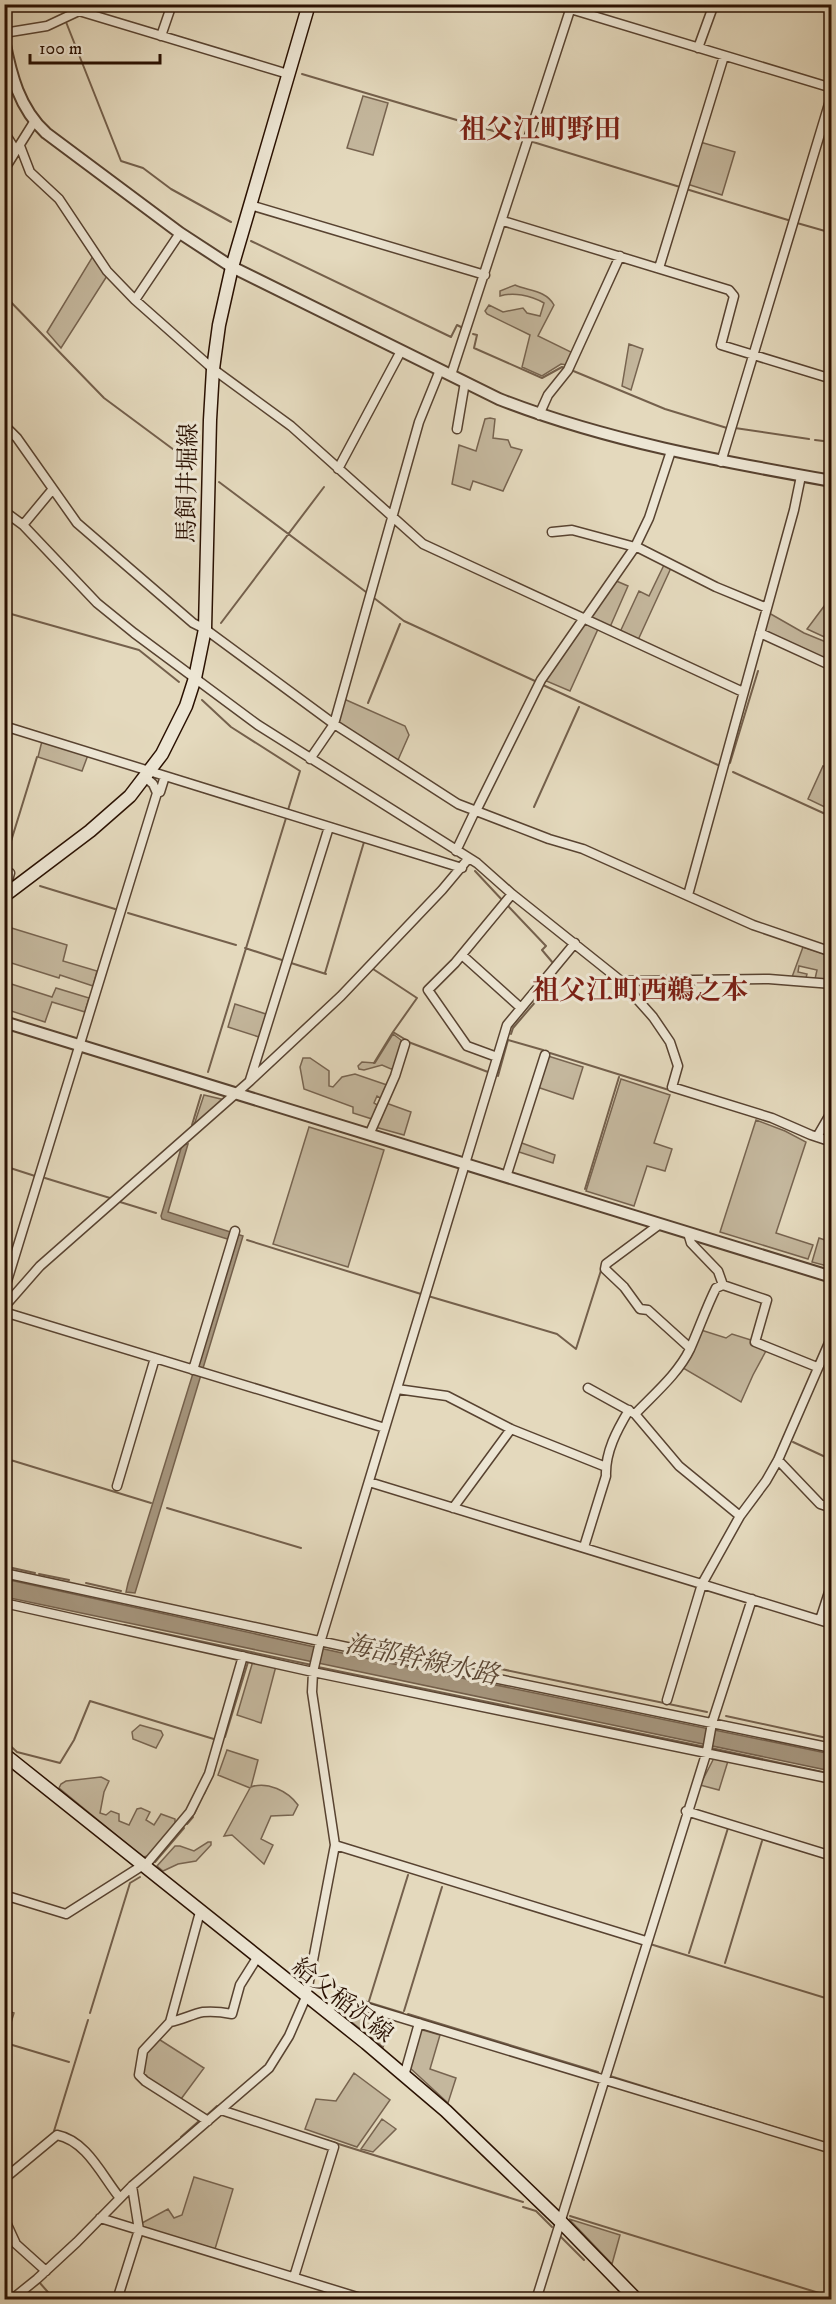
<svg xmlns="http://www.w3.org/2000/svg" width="836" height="2304" viewBox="0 0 836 2304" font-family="'IM FELL DW Pica','Noto Serif JP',serif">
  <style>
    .green { fill: #c4b79d; stroke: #776450; stroke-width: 1.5 }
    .water { fill: #a5957d; stroke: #74604c; stroke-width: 1.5 }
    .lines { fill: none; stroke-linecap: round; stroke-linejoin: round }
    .stream { stroke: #74604c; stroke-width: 2 }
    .minor-casing { stroke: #584331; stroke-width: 11 }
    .tertiary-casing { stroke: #584331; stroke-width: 14 }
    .secondary-casing { stroke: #2a1102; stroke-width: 15 }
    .minor { stroke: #ede6d4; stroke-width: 8 }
    .tertiary { stroke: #ede6d4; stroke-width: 10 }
    .secondary { stroke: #ede6d4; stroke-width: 12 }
    .labels { text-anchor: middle; stroke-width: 6; stroke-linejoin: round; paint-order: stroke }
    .street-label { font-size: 24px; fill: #2a1102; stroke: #ede6d4 }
    .water-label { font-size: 26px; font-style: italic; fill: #5b4633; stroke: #ede6d4 }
    .quarter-label { font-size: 27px; font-weight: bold; fill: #7a1f14; stroke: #ede6d4 }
  </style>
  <rect width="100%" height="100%" fill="#e4d9bd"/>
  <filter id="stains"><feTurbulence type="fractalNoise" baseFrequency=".00333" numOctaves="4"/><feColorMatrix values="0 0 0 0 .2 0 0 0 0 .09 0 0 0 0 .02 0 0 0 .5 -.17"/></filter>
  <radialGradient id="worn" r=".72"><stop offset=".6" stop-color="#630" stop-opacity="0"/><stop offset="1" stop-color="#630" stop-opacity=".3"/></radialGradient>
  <path class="green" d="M363,96L388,103L373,155L347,148Z
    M700,142L735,152L722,195L687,184Z
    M93,256L107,276L61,348L47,332Z
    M515,285C528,291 546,290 554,305L538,336L573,353L567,365L561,364L542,376L522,367L530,335L487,314L485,311L489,305L503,312L523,308L527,313L540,316L544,303C530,295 513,292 500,296V291Z
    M629,344L643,349L631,390L622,386Z
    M490,418L495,419L493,438L508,440L511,447L522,450L503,491L473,481L470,490L452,484L459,445L476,451L485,419Z
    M664,565L671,568L638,640L620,632L639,591L649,596Z
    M614,580L628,586L610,627L590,618Z
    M825,605L831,607V640L807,629Z
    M769,613L804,633L831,644V662L765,631L764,629Z
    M585,623L598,629L570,691L544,680Z
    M344,699L405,726L409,735L398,760L396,761L339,723Z
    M42,741L88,755L82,771L38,757Z
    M831,757V810L808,799L823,766L827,767Z
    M5,926L67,945L63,961L97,971L93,986L60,975L59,978L5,961Z
    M803,947L831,956L826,981L815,979L817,970L799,966L798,972L807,974L806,978L792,977Z
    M5,982L52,997L56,988L89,998L85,1012L52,1002L45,1022L5,1009Z
    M235,1004L269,1015L262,1038L228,1027Z
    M393,1034L401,1040V1045L394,1068L391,1069L382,1065L364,1070L359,1069L358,1066L362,1062L375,1063Z
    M548,1056L583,1067L573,1099L537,1087Z
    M303,1058H310L329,1071V1086L333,1087L342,1077L355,1074L387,1085L382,1099L377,1096L374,1103L379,1106L372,1119L353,1113V1107L304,1089L300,1067Z
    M621,1079L670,1095L654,1143L672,1149L665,1171L647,1166L634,1206L586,1191Z
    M204,1095L225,1100L194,1125Z
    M386,1103L411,1112L404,1135L375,1127Z
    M756,1120L785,1131L806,1142L776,1233L813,1245L808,1259L720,1232Z
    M309,1127L384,1150L348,1267L273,1244Z
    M519,1142L555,1155L553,1163L516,1151Z
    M819,1238L831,1242V1267L812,1262Z
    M701,1330L726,1338L732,1334L754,1341L767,1349L753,1375L741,1402L683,1368Z
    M253,1661L276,1666L261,1723L237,1715Z
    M140,1725L161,1731L163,1735L156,1748L133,1739L132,1732Z
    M227,1750L258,1760L251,1787C267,1781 288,1791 298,1805L293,1815L271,1816L261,1839L273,1845L264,1864L232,1835L224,1836L250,1788L218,1775Z
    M714,1758L728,1761L719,1790L700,1785Z
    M101,1777L109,1781L104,1792L100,1813L106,1815L111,1811L119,1814V1821L129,1825L137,1809L141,1808L150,1812L146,1820L154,1825L161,1814L175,1819V1826L148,1856L143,1857L59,1788L61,1784L66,1781Z
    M208,1842H211V1845L196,1861L178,1864L163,1871L157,1866L175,1846H180L194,1851Z
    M347,2008L392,2020L383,2047L344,2016Z
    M5,2010L14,2013L6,2039L5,2038Z
    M419,2029L440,2035L430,2069L456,2078L448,2103L409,2067Z
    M157,2038L204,2068L181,2099L178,2100L142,2074L145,2052Z
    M354,2073L390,2100L357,2147L305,2129L316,2099L336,2101Z
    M382,2119L396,2129L373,2152L361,2149Z
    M194,2177L233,2189L215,2249L142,2228V2223L168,2209L174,2218L182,2215Z
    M569,2219L620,2235L612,2264Z"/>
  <path class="water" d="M188,1144L168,1212L243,1236L135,1593L126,1592L128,1583L234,1241L162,1219L161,1216L182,1145Z
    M5,1579L365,1658L831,1754V1771L5,1597Z"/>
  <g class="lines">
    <path class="stream" d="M70,4L82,8
      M66,22L121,161L143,168L171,189L231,222
      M302,74L524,140
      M4,124L12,137
      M533,142L680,187
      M686,189L788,220
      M797,223L832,233
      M251,241L451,337L457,325L461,327
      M4,295L104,398L193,464
      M473,334L477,335L474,348L542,378L562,367L565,368
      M571,370L665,409L727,428
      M735,428L809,439
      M815,440L832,442
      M219,482L366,592
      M374,598L404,621L535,681
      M4,612L139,650L179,682
      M221,623L324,487
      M543,685L718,765
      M202,700L231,727L300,771L288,810
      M368,703L400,624
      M730,763L758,671
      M733,772L832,817
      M534,807L579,707
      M4,864L37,757
      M475,871L504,902
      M40,886L115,909
      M507,905L546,946L542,950L553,963
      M128,913L236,945
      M245,948L285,961
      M291,963L326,974
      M373,969L417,998L393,1032L411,1043L488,1072
      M325,973L364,842
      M511,1034L513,1028L555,979
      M550,1053L669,1090
      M374,1063L393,1032
      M208,1072L286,818
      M498,1076L508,1040L543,1050
      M192,1125L201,1095
      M801,1135L832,1146
      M4,1166L35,1176
      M45,1178L110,1198
      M585,1189L619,1077
      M120,1202L156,1213
      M247,1240L421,1294
      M428,1296L557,1334L576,1349L604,1261
      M793,1442L832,1460
      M4,1458L151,1503
      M167,1508L301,1548
      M8,1567L35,1573
      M39,1574L69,1580
      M86,1583L121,1591
      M826,1618L832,1605
      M124,1625L312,1665
      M367,1641L707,1712
      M318,1667L706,1747
      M726,1716L827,1738
      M225,1737L248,1662
      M5,1741L17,1752L60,1763L74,1740L90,1701L217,1740
      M711,1748L832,1774
      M204,1794L215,1769
      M194,1814L202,1797
      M187,1824L193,1817
      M155,1862L184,1828
      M650,1944L832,2000
      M689,1953L728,1828
      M725,1963L762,1841
      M338,1993L347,1996
      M351,1997L403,2013
      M369,2001L408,1875
      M404,2011L442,1887
      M90,2013L130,1883L140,1877
      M408,2014L598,2072
      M9,2044L69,2062
      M610,2076L828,2144
      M206,2116L217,2106
      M54,2131L88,2020
      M181,2137L199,2121
      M326,2140L523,2202
      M153,2162L177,2141
      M523,2207L536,2211L552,2227
      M570,2216L832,2297
      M560,2236L584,2260
      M39,2282L55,2300"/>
    <defs>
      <path id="minor" d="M554,4L832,88
        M4,33L47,26L79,11L288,74
        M161,36L172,4
        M698,48L714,4
        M4,132L16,151
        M20,146L30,172L59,199L107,271L135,300L213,369L291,426L423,544L743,692
        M4,170L34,122
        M250,205L485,275
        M503,221L729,290L734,296L721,345L832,379
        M659,268L724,56
        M135,300L180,233
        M451,375L572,4
        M539,415L548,395L568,370L620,256
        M4,425L17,438L77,523L193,623L205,629L334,724L458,804L549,839L583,849L753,925L832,952
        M457,429L465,382
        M721,462L832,94
        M338,469L401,351
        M4,511L23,525L97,603L134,633L258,725L477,863L512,894L621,981L653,1017L670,1042L678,1066L672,1087L772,1118L811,1135L832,1142
        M23,525L52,490
        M552,532L572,530L635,547
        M635,546L716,587L767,608
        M585,619L635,547L649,518L671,451
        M760,633L832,666
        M4,726L462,868
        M310,759L334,724L419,422L440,370
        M157,793L160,792L165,776
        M476,811L541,680L584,618
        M456,851L475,811
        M4,871L10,873L8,880L4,878
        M688,895L794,510L801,476
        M462,955L521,1008
        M621,981L769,979L832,984
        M497,1057L467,1046L428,990L455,963L512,894
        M250,1080L329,827
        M369,1135L395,1076L405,1044
        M817,1137L832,1111
        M506,1177L545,1055
        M660,1224L606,1264L605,1269L624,1287L640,1309L648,1310L690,1348
        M688,1233L691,1243L718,1271L723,1285
        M4,1291L157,793L153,784L145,777
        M4,1307L40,1266L250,1081L341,996L442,890L468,859
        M4,1312L385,1428
        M193,1370L235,1231
        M588,1388L635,1414L679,1466L740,1516
        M397,1389L447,1396L511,1429L606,1467
        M635,1414C654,1394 678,1374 690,1349C699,1329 706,1308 716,1288L723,1285L767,1300L755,1342L817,1367
        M778,1460L820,1504L832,1508
        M369,1482L832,1624
        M117,1486L155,1358
        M453,1508L511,1429
        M584,1547L606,1476C605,1452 617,1430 629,1410
        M4,1573L421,1663L832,1748
        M4,1603L313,1672L832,1779
        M820,1620L832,1583
        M667,1700L702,1584L740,1516L766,1481L778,1460L832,1336
        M831,1735H832
        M686,1811L832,1856
        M335,1845L646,1941
        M4,1895L66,1914L148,1862L190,1812L209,1774L243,1656
        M200,1912L170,2022L143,2051L139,2075L145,2081L208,2121
        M325,2012L334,2004L349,2002L832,2149
        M170,2022C182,2020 192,2014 203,2012C213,2011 222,2012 232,2014L240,1985L257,1958
        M404,2076L419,2023
        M221,2110L334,2147L294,2277
        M4,2179L57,2135C87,2141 102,2176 120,2198
        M4,2218L16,2244L46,2271
        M100,2218L367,2300
        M11,2300L37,2279L77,2242L132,2186L269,2068L289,2036L306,1997L335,1845L312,1692L313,1672L319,1646L507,1025L575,943
        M117,2300L139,2230L132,2186
        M536,2300L707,1751L712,1723L752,1599"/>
      <path id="tertiary" d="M4,40C11,75 19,108 46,133L180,233L232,267L499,399C606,441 719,461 832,481
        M4,1022L832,1277"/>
      <path id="secondary" d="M4,896L90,831L130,796L162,754L186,706L195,678L205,629L210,420L213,369L219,325L232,267L309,4
        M4,1754L366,2043L446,2111L560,2221L637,2300"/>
    </defs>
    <use href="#minor" class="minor-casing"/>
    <use href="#tertiary" class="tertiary-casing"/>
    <use href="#secondary" class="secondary-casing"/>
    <use href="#minor" class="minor"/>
    <use href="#tertiary" class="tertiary"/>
    <use href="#secondary" class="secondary"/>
  </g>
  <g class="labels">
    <g class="street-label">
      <text transform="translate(187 483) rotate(-89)" y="8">馬飼井堀線</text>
      <text transform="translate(343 2000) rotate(38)" y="8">給父稲沢線</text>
    </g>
    <g class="water-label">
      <text transform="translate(422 1659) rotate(12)" y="9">海部幹線水路</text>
    </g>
    <g class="quarter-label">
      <text x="540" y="138">祖父江町野田</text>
      <text x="640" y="999">祖父江町西鵜之本</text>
    </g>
  </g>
  <rect width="836" height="2304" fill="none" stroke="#e4d9bd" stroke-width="24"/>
  <rect x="6" y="6" width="824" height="2292" fill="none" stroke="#2a1102" stroke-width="3"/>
  <rect x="12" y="12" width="812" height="2280" fill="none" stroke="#2a1102" stroke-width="1.5"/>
  <path d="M30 54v9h130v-9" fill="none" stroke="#2a1102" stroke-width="3"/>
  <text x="39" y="54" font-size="18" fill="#2a1102" stroke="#ede6d4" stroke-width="4.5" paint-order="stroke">100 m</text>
  <rect width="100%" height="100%" filter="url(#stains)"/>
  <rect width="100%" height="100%" fill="url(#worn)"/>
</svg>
